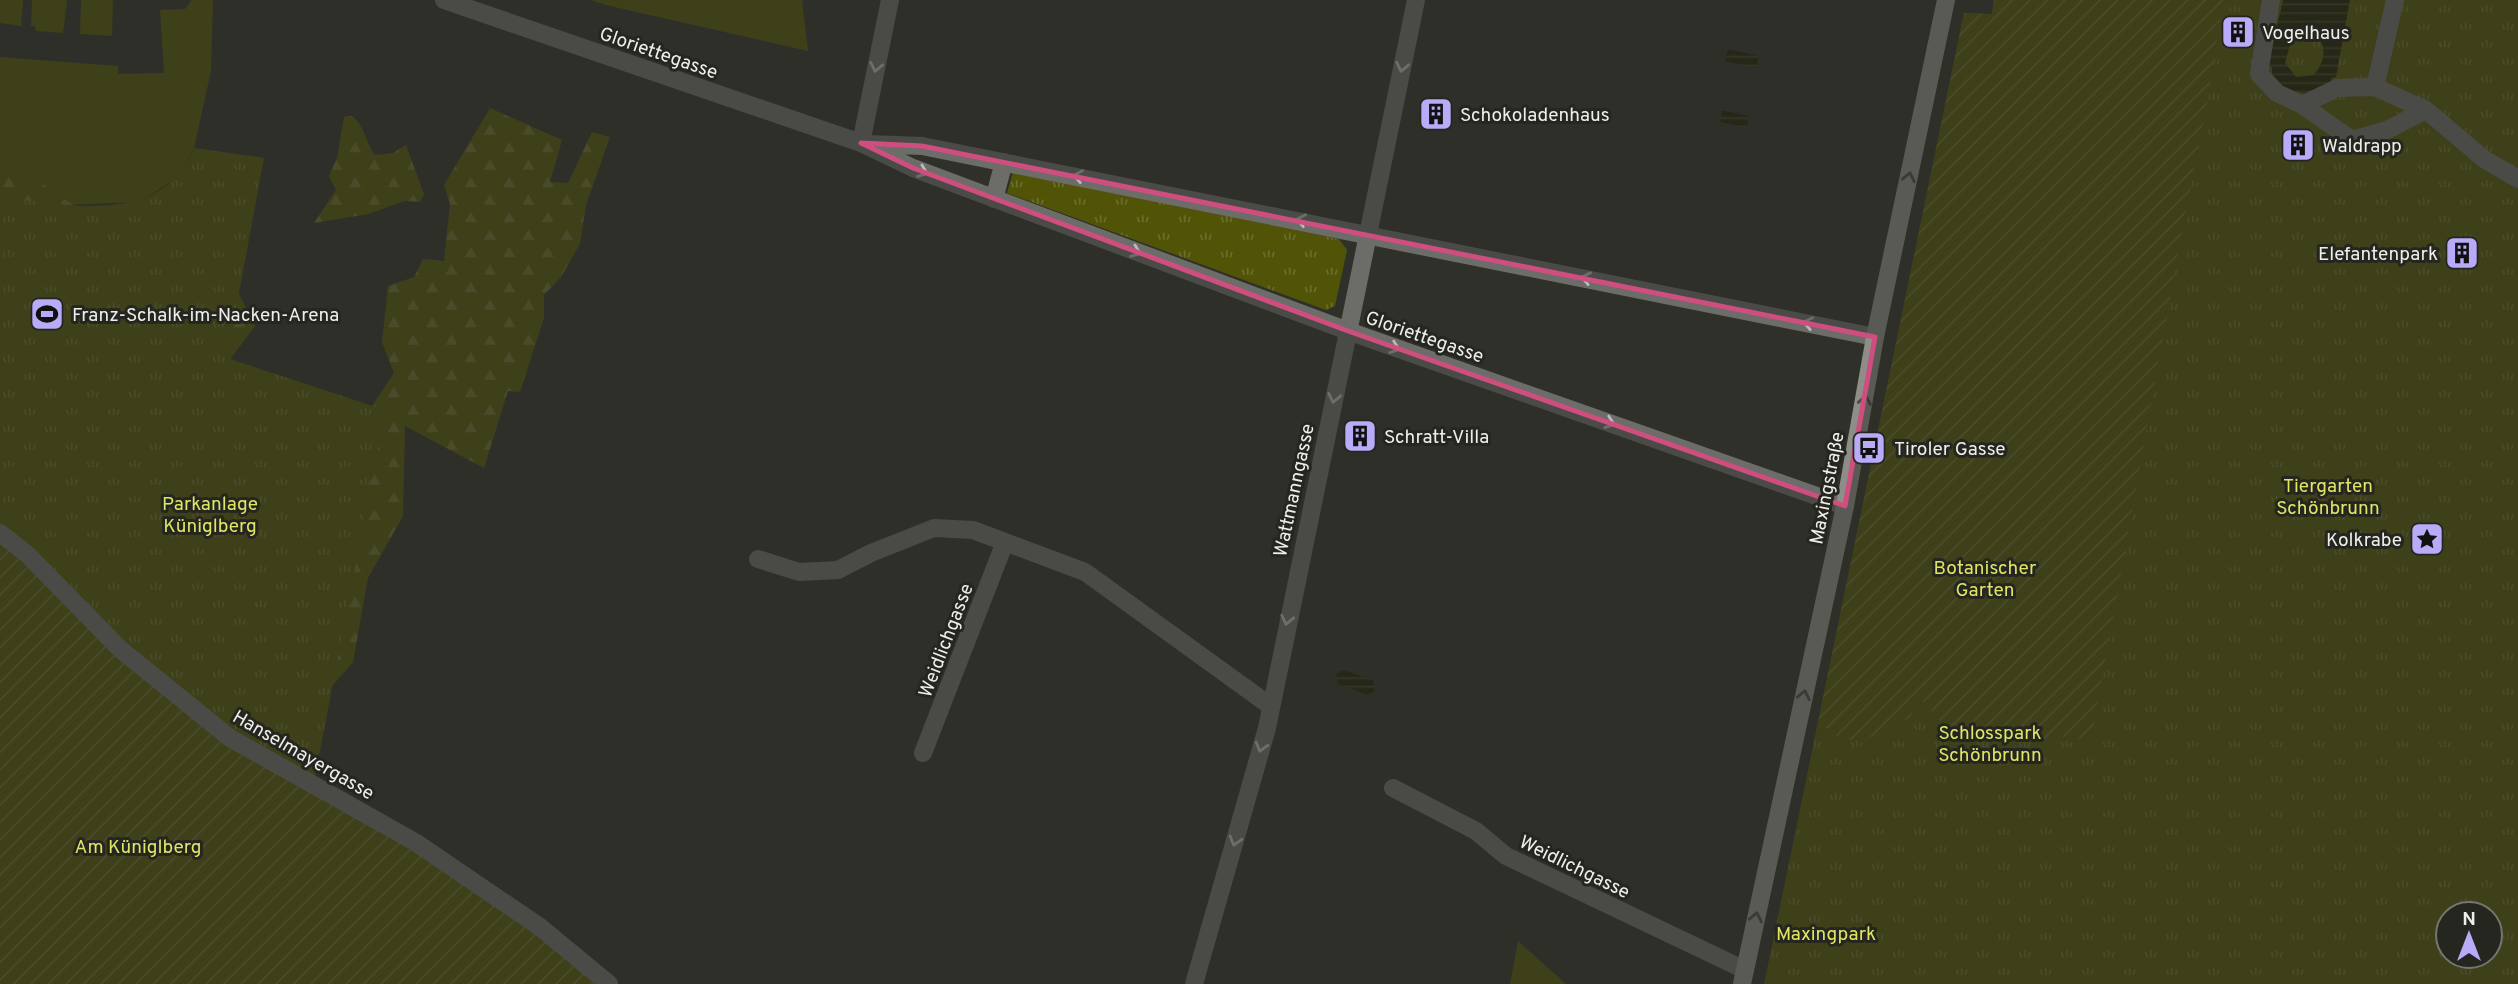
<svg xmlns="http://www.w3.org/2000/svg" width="2518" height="984" viewBox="0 0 2518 984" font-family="Overpass,sans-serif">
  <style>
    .grass { fill: #515407 }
    .forest { fill: url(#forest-firs) }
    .park { fill: url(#park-tufts); fill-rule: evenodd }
    .garden { fill: url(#garden-furrows) }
    .water { fill: url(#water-rules); fill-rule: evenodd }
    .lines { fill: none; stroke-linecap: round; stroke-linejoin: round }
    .street { stroke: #6c6c69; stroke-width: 18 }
    .secondary { stroke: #8e8e89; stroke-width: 18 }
    .oneway { stroke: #babbb6 }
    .oneway2 { stroke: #4a4a45 }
    .marked { fill: none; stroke: #cd4e7f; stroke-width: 5; stroke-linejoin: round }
    .labels { text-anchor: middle; stroke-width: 6; stroke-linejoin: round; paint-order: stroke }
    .poi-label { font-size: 19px; fill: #eeefea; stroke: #262620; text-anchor: start }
    .street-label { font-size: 19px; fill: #eeefea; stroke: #262620 }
    .park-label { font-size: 19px; fill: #dfe664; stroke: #262620 }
  </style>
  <defs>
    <pattern id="forest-firs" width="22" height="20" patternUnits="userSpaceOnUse" patternTransform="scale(1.75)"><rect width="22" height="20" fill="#515407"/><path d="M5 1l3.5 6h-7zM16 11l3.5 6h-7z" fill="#6a6d2b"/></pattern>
    <pattern id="park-tufts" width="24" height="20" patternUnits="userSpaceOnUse" patternTransform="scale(1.75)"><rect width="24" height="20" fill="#515407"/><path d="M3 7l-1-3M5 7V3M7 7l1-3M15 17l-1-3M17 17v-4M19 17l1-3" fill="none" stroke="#6a6d2b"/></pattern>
    <pattern id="garden-furrows" width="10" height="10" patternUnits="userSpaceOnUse" patternTransform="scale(1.75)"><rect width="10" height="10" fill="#515407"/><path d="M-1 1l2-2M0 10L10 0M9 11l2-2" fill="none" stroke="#6a6d2b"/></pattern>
    <pattern id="water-rules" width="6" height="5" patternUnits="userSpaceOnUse" patternTransform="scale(1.75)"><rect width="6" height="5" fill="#1d1e01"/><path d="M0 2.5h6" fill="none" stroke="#3e3f26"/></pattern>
  </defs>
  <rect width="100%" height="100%" fill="#2f3029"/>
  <path class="grass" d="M0,0H23L21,26L0,23Z
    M32,0H67L63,33L36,31L35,26H31Z
    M81,0H113L112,36L80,34Z
    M192,0H213L211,71L194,148L180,176L139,202L63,205L0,155V57L118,66V74L164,73L160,10L185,9Z
    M591,0H802L808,51L606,5Z
    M1518,941L1566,984H1510Z"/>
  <path class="forest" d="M490,108L562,140L550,182L568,183L592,132L610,137L586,205L580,244L561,277L544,295V318L520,392L508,391L484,468L405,426L403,516L368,578L353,662L294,730L0,469V155L107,228L222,260L255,326L223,369L358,427L394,373L382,342L388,286L414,277L423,259L444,261L450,204L444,185Z
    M352,116C366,128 365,141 375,155L393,153L406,145L424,194L420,202L405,201L368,214L314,223L336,190L329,176L337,158L344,117Z"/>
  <path class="park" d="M1994,0H2518V984H1764L1964,13L1992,14ZM2448,914H2490V956H2448Z
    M194,148L264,158L227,358L385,410L315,777L234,732L124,645L0,527V197C67,205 163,227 194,148Z
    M1013,172L1339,239L1347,250L1335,306L1326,310L1007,193Z"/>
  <path class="garden" d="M1994,0H2223L2206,110L2179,247L2091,743L2069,736L2022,743L1948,730L1919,697L1910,718L1864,740H1842L1818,722L1964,13L1992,14Z
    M0,536L228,740L413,844L603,984H0Z"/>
  <path class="water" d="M2283,0H2350L2336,77L2332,78L2328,87L2307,94L2282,88L2272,74V67L2268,66ZM2309,30C2328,41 2327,59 2314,75L2296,77L2285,63L2292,37Z
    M1728,49L1759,56L1756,68L1725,61Z
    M1722,110L1749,116L1747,128L1720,122Z
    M1343,670L1373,680L1375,691L1367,695L1338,684L1336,674Z"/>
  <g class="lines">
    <path class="street" d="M444,0L861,143L913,168L1348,331L1845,506
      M2271,0L2259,74L2277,93L2302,105L2337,88L2375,87L2426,110L2484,159L2518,179
      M2375,87L2395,0
      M2302,105L2352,140L2387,130L2426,110
      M861,143L890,0
      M868,144L922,146L1875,337
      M994,199L1004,162
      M0,533L27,554L120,649L230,738L415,842L540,927L609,984
      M758,559L799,572L838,570L871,553L934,528L973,530L1085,572L1269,705
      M923,753L1005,542
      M1393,788L1476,831L1506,856L1745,970
      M1194,984L1267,728L1416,0"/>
    <path class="secondary" d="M1742,984L1845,506L1875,337L1946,0"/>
  </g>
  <defs><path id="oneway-chevron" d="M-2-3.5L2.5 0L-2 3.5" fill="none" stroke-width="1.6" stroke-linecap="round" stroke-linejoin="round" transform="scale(1.75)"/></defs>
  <g class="oneway">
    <use href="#oneway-chevron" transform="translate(876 67) rotate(102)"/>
    <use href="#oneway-chevron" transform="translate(1402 67) rotate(102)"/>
    <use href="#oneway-chevron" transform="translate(923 172) rotate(21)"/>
    <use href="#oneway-chevron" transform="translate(1078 176) rotate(-169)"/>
    <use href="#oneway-chevron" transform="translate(1301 220) rotate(-169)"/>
    <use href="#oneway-chevron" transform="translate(1136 252) rotate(21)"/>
    <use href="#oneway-chevron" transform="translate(1586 278) rotate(-168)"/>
    <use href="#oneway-chevron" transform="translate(1808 323) rotate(-168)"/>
    <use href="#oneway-chevron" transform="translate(1395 348) rotate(19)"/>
    <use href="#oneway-chevron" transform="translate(1334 398) rotate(102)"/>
    <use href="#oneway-chevron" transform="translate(1610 423) rotate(19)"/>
    <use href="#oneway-chevron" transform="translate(1287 620) rotate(102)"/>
    <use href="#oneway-chevron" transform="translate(1261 747) rotate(106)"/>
    <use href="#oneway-chevron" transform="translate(1235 841) rotate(106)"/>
  </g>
  <g class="oneway2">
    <use href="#oneway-chevron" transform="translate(1909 177) rotate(-78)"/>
    <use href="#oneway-chevron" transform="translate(1865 400) rotate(-80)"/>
    <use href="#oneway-chevron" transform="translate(1804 695) rotate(-78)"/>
    <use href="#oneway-chevron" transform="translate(1756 917) rotate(-78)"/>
  </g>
  <path d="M0 0H2518V984H0ZM861,143L922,146L1875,337L1845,506L1348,331L913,168Z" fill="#2f3029" fill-opacity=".55" fill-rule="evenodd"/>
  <path class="marked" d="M861,143L922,146L1875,337L1845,506L1348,331L913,168Z"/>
  <defs>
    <symbol id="building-square" viewBox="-11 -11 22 22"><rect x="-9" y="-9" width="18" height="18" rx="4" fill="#b9abf7" stroke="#262620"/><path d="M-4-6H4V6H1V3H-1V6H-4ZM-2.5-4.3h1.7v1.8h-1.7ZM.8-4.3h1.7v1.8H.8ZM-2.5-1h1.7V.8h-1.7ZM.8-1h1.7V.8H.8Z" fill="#111"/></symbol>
    <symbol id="stadium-square" viewBox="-11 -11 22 22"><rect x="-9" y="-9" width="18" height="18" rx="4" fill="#b9abf7" stroke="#262620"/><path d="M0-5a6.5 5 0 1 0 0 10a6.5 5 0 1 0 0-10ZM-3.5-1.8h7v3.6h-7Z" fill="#111"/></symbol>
    <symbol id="bus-square" viewBox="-11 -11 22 22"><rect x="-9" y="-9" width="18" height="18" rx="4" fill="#b9abf7" stroke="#262620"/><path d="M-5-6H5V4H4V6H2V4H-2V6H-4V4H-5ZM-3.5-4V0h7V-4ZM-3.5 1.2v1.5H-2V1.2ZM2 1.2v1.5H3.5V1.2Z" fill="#111"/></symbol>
    <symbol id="sight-square" viewBox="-11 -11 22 22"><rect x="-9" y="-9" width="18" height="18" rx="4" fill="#b9abf7" stroke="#262620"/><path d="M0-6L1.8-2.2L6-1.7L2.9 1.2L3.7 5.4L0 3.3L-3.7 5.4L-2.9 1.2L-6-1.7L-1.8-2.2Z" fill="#111"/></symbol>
  </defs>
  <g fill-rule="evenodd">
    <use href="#building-square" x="2219" y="13" width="38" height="38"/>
    <use href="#building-square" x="1417" y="95" width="38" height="38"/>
    <use href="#building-square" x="2279" y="126" width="38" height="38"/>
    <use href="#building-square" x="2443" y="234" width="38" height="38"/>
    <use href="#stadium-square" x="28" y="295" width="38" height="38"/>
    <use href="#building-square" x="1341" y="417" width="38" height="38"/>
    <use href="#bus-square" x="1850" y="429" width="38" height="38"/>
    <use href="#sight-square" x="2408" y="520" width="38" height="38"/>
  </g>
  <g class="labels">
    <g class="poi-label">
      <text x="2262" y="39">Vogelhaus</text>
      <text x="1460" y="121">Schokoladenhaus</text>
      <text x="2322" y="152">Waldrapp</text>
      <text x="2438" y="260" text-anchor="end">Elefantenpark</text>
      <text x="72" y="321">Franz-Schalk-im-Nacken-Arena</text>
      <text x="1384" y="443">Schratt-Villa</text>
      <text x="1894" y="455">Tiroler Gasse</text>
      <text x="2402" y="546" text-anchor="end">Kolkrabe</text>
    </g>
    <g class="street-label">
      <text transform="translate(659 52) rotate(19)" y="7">Gloriettegasse</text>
      <text transform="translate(1425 336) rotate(19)" y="7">Gloriettegasse</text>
      <text transform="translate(1826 488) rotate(-79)" y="7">Maxingstraße</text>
      <text transform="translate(1293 490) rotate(-78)" y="7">Wattmanngasse</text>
      <text transform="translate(945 640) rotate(-69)" y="7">Weidlichgasse</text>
      <text transform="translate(304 754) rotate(30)" y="7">Hanselmayergasse</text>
      <text transform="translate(1575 866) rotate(26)" y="7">Weidlichgasse</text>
    </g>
    <g class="park-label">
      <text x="2328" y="492">Tiergarten<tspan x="2328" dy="22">Schönbrunn</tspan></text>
      <text x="210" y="510">Parkanlage<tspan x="210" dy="22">Küniglberg</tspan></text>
      <text x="1985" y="574">Botanischer<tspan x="1985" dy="22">Garten</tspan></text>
      <text x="1990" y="739">Schlosspark<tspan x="1990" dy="22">Schönbrunn</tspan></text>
      <text x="138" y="853">Am Küniglberg</text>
      <text x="1826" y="940">Maxingpark</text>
    </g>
  </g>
  <g transform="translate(2469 935)"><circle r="33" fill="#262620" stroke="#767671" stroke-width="2"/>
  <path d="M0-5L12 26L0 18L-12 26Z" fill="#b9abf7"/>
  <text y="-10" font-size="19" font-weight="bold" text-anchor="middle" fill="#eeefea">N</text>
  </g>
</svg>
